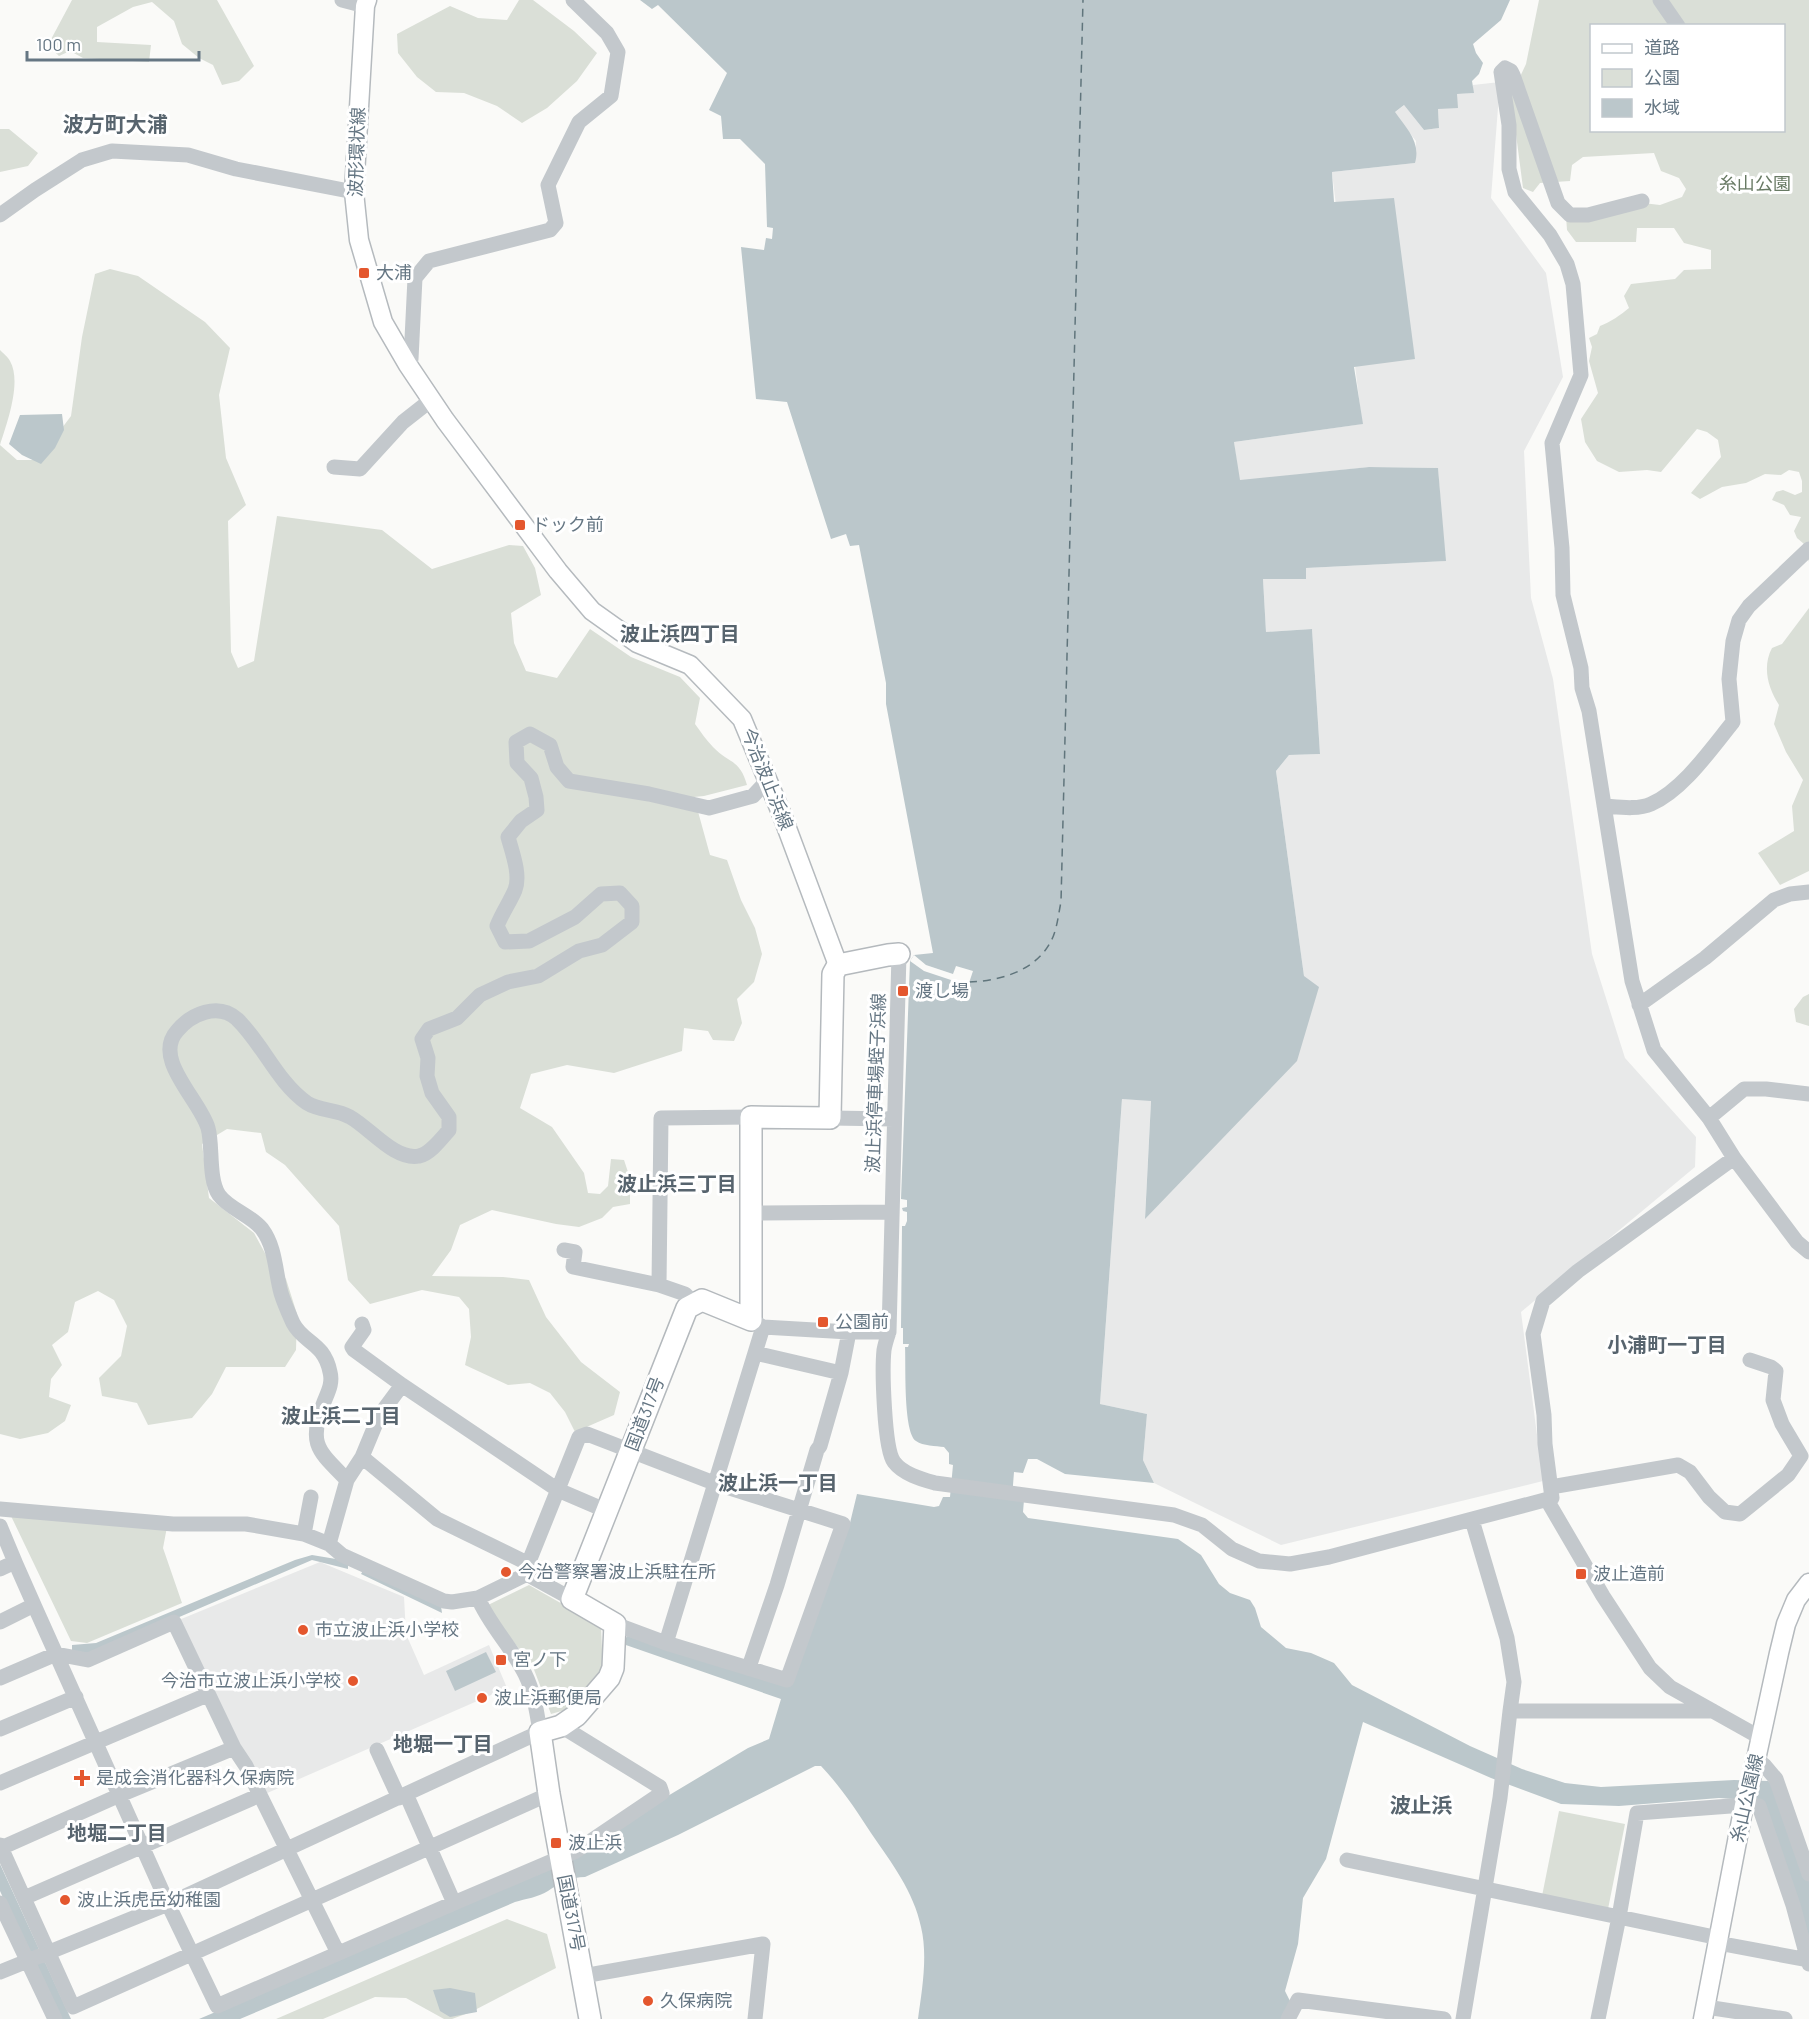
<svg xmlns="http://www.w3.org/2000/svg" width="1809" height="2019" viewBox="0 0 1809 2019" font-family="Barlow,'Noto Sans JP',sans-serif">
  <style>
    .built { fill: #e8e9e9 }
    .green { fill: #dadfd7; fill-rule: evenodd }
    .water { fill: #bbc7cb }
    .pier { fill: #fafaf8 }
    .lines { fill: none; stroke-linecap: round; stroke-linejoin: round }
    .ferry { stroke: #60757c; stroke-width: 1.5; stroke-dasharray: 8 6; stroke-linecap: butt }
    .major-casing { stroke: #b5babe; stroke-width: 21 }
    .highway-casing { stroke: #b4b9bd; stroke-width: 24 }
    .minor { stroke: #c3c8cc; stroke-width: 15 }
    .major { stroke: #fff; stroke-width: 18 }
    .highway { stroke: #fff; stroke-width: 21 }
    .poi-dot { fill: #e4572e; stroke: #fff; stroke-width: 2 }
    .labels { text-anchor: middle; stroke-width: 6; stroke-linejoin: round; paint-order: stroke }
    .street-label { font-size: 18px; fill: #657683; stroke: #fff }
    .park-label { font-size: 18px; fill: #687a64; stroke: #fff }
    .poi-label { font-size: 18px; fill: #657683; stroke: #fff; text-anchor: start }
    .neighbourhood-label { font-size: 20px; font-weight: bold; fill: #57646e; stroke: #fff }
    .quarter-label { font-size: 21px; font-weight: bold; fill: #57646e; stroke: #fff }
  </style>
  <rect width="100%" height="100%" fill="#fafaf8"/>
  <path class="built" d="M1500,82L1491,198L1546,273L1563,377L1524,451L1531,598L1553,679L1592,954L1625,1058L1696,1137L1695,1167L1521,1312L1543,1481L1281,1545L1154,1483L1143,1460L1147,1414L1100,1404L1122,1099L1151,1100L1145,1217L1304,976L1276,771L1289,755L1320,754L1312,629L1266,632L1263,579H1306V568L1445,561L1438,468L1369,467L1239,481L1234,442L1362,424L1332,172L1415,163L1416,141L1394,113L1404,105L1424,130L1439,128L1438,109L1457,94L1473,93V85Z
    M320,1562L404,1597L406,1634L424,1675L489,1645L507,1688L265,1794L232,1744L174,1622Z"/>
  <path class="green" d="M72,0H217L254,66L239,81L222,85L213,65L199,58L182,44L174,21L152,2L133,7L97,27V42L151,45L149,62L83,58L70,51L59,56L48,45Z
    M519,0H533L574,31L597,53L577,81L547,108L522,123L497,106L464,93L436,92L417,77L398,53L397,34L450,6L478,18L507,20Z
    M1539,0H1809V562L1804,544L1797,538L1794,531L1801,517L1790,515L1784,505L1772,500L1776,492L1783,490L1795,495L1802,492V481L1799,472L1789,470L1781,475L1765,474L1746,483L1722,487L1700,499L1691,493L1721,457L1718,440L1707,432L1697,429L1661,472L1647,470L1619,472L1597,461L1585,442L1581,419L1598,393L1589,361L1592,347L1589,338L1597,334L1600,326C1609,323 1622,314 1629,308L1624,296L1631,284L1675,279L1684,270L1711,269V250L1684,243L1674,228H1637L1636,242H1576L1567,230L1566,216L1643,203L1660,205L1682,197L1686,189L1679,178L1661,171L1654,153L1583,157L1572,165L1570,181L1540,183L1533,192L1523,188L1511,96L1526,64ZM1592,26H1784V130H1592Z
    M0,129H9L38,153L28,166L0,172Z
    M110,269L138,276L205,322L230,348L219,395L226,458L246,505L228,521L231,652L238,668L254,661L277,516L382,530L432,569L509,545L523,546L535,568L541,595L511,613L514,643L526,671L557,678L590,629L631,657L680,677L700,698L695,724C701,732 706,740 713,747C728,763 740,759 747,785L704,796L694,797L710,855L727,860L741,900L755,928L762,954L754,982L737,999L742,1023L734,1041L713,1040L708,1031L684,1028L682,1051L614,1073L567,1065L531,1074L520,1108L552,1127L584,1173L588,1193L600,1194L608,1186L611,1159L624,1160L630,1178V1204L613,1207L602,1218L579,1227L556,1224L492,1210L460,1225L451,1250L432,1276L503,1277L529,1280L546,1317L581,1362L620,1392L614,1415L575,1432L565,1412L550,1393L530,1383L508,1385L465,1365L471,1337L469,1309L459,1297L422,1290L370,1304L348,1280L339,1226L285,1165L266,1152L261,1133L227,1129L202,1144L209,1198L254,1233L266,1255L286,1279L297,1314L296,1350L285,1367H226L212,1394L192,1418L148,1425L137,1403L102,1396L99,1378L121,1356L127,1326L114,1300L98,1291L75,1302L68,1332L52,1345L62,1365L51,1379L49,1397L71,1405L65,1421L48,1433L20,1439L0,1434V350C3,353 8,357 10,361C22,382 7,423 0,445L17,460H38L71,416L82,337L95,274Z
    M1809,608V871L1780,885L1758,853L1794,831L1792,806L1803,780L1786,752L1774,724L1779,705C1768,688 1762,667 1772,648L1782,644Z
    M1809,994V1026L1796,1022L1794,1009L1803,997Z
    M11,1516L167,1527L163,1548L182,1603L87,1643L71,1641Z
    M529,1585L601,1626L603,1673L572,1708L551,1714L533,1667L496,1619L488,1605Z
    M1559,1811L1625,1824L1608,1909L1542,1896Z
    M507,1919L547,1934L556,1968L471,2012L452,2019H444L406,1998L375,1997L323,2019H276Z"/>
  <path class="water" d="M640,0H1510L1501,20L1473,44L1476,53L1483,63L1479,74L1472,81L1474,93L1457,94L1458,108L1438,109L1439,128L1424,130L1404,105L1395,112C1407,129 1421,142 1415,163L1332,172L1334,202L1394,198L1415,359L1354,367L1363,424L1234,442L1240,480L1369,467L1438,468L1446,561L1306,568V579H1263L1266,632L1312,629L1320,754L1289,755L1276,771L1304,976L1319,987L1297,1061L1145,1219L1151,1101L1122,1099L1100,1404L1147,1414L1143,1460L1154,1483L1065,1474L1037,1459H1028L1023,1473L1014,1472L1012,1498L1024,1500L1023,1512L1028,1518L1178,1539L1201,1555L1219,1584L1230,1593L1250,1600L1255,1608L1261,1627L1286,1648L1311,1653L1334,1663L1352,1685L1470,1746L1522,1769L1565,1783L1601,1787L1734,1780L1768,1781L1773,1785L1809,1881V1945L1761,1801L1719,1798L1619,1806L1561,1804L1491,1778L1363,1722L1326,1859L1303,1898L1298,1944L1285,1991L1291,2003L1284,2019H918C922,1990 928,1956 921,1927C914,1892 891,1862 871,1833C856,1810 841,1787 821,1766H815L678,1835L585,1877C571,1877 560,1883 548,1891C539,1897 525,1899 515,1902L240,2019H199L422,1924L651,1806L748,1748L769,1739L781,1699L623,1644L627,1636L789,1681L849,1527L857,1494L934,1507L939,1506L943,1497H950L953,1465L949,1464V1453L944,1447C936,1446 923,1446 916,1441C903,1432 906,1364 905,1347H908L909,1344H903V1328H901L902,1226H905L907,1221V1212L903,1211L902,1208L907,1207V1200L901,1199L910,961L914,955L933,953L886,704V683L859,545L850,546L846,534L831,539L787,402L756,399L741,247L764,250L766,238L772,239L773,228L767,227L765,164L740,139H723L721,116L709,110L727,73L658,5L652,9Z
    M62,414L64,430L55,448L41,464L22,455L9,444L20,415Z
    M312,1555L348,1561V1569L312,1560L105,1649L86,1657L72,1653V1645L96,1643L295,1560Z
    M364,1569L441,1606L442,1613L361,1574Z
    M486,1652L496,1672L455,1691L446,1671Z
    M0,1864L71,2019H59L0,1891Z
    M450,1988L475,1993L477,2012L450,2017L440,2011L433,1990Z"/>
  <path class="pier" d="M914,955L926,965L953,974L956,966L973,971L965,995L948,990L951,980L924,971L910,961Z"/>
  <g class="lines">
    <path class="ferry" d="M969,982C998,981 1034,972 1050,943C1057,931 1058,916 1061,902L1083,0"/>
    <defs>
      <path id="major" d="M367,0L365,6L354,192L359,240L383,322L408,365L445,420L558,571L592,611L637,643L690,665L742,719L782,815L838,965
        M1703,2019L1744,1805L1755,1764L1779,1653L1786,1624L1796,1600L1809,1583"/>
      <path id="highway" d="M590,2019L549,1794L540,1732L561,1726L577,1715L609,1678L613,1668L615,1624L572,1599L687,1308L702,1300L751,1320V1117L830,1118L833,974L838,965L888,955L899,954"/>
    </defs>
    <use href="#major" class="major-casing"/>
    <use href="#highway" class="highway-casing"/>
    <path class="minor" d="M342,0L365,6
      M1660,0L1678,26
      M1642,201L1588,215H1570L1558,203L1513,75L1511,71L1505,68L1501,72L1509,125V169L1515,192L1550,235L1567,264L1573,284L1581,375L1552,443L1562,548L1563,595L1581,668L1582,688L1589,711L1632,981L1654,1050L1709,1118L1734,1158L1797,1242L1809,1252
      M0,215L35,190L82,160L112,151L188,155L236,169L354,192
      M408,365L411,359L415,278L429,261L550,230L556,223L548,185L579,122L611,96L618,52L607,33L573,0
      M334,467L360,469L403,422L431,400
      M1604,806C1618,807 1638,810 1651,804C1683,790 1711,749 1733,722L1729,679L1733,641L1739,620L1749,606L1809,549
      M899,954L889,1332C887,1338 885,1344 884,1350C882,1369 884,1449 894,1462C903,1474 921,1479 935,1483L1174,1515L1202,1525L1232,1549L1259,1561L1290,1564L1329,1557L1552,1498L1545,1444L1544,1415L1533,1334L1543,1301L1578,1271L1734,1158
      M1639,1005L1705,958L1774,900L1790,894L1809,892
      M830,1118L894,1119
      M1709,1118L1744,1089H1766L1809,1094
      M750,1213L892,1212
      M564,1250L575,1252L573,1267L659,1285
      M694,1303L685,1294L659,1285L661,1118L751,1117
      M756,1323L763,1327L849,1332H889
      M362,1324L364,1330L352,1347L354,1350L402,1385L558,1490L607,1511
      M755,1353L841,1373
      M362,1457L437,1519L525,1562
      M347,1480C319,1451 307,1445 324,1402C328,1392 333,1383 330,1372C324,1342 303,1343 293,1323C289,1314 284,1303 281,1293C275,1271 276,1248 262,1229C251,1215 229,1209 219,1195C208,1179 213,1145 208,1128C200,1100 152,1059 177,1031C191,1014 218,1002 237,1019C263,1044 277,1082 307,1103C319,1111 337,1109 350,1117C370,1128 395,1161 419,1156C430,1154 442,1138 449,1130V1117L432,1093L427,1076L428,1058L422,1039L429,1029L457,1018L480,995L508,982L538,976L579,951L602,945L632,922V906L620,893L601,894L575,917L529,941L505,942L497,926C502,913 510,902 515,890C521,875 512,852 508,837L521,821L537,810L536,797L531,778L517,763L516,742L530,734L550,745L557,767L569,781L649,794L709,808L753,796L768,780
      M1551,1487L1678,1465L1690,1472L1709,1497L1725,1512L1740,1514L1788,1475L1801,1456L1782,1424L1773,1400L1776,1371L1771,1367L1750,1360
      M1547,1500L1603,1596L1650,1668L1670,1687L1761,1738
      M0,1509L173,1524H246L304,1534L329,1544L342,1555L444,1601L452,1602L478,1598L525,1575L530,1576L572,1599
      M1472,1520L1507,1638L1514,1682L1510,1711
      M0,1526L15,1562
      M304,1534L311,1497
      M329,1544L347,1480L362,1457L379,1416L402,1385
      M525,1562L530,1559L579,1437L587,1434L714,1483L843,1524L787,1680L666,1643L615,1624
      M0,1569L15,1562L34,1605
      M0,1622L34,1605L168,1904L217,2006L454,1903L406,1794
      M666,1643L763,1327
      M749,1667L777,1585L817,1450L820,1446L841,1373L849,1332
      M0,1678L56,1654L88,1660L174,1622L234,1748L120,1795L1,1848
      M0,1729L76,1697
      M234,1748L246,1766L260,1795
      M377,1750L399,1798
      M1755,1764L1764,1765L1776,1779L1809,1874
      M0,1783L207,1695
      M0,1845L73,2007L549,1794
      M1347,1860L1719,1938
      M24,1898L260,1795L338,1953
      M0,1903L55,2019
      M454,1903L576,1851L662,1793L660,1787L561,1726
      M1718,1943L1808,1960
      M0,1972L168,1904L540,1732C537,1713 534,1692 525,1674C512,1647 490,1626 478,1598
      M583,1976L763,1944L755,2019
      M1706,2007L1785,2019
      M1288,2019L1298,2000L1444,2019
      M1463,2019L1500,1798L1510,1711H1713
      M1598,2019L1619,1917L1637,1813L1744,1805L1759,1806L1793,1905L1809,1964"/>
    <use href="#major" class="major"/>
    <use href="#highway" class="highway"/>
  </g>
  <g class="poi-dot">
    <rect x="358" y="267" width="12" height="12" rx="3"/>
    <rect x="514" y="519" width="12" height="12" rx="3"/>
    <rect x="897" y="985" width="12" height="12" rx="3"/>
    <rect x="817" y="1316" width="12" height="12" rx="3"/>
    <circle cx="506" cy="1572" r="6"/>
    <rect x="1575" y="1568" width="12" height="12" rx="3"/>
    <circle cx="303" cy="1630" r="6"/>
    <rect x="495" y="1654" width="12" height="12" rx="3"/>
    <circle cx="353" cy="1681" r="6"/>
    <circle cx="482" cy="1698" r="6"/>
    <path d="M79 1769h6v6h6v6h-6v6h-6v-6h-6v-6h6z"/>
    <rect x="550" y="1837" width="12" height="12" rx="3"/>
    <circle cx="65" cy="1900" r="6"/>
    <circle cx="648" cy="2001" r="6"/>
  </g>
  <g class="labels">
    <g class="street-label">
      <text transform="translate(357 152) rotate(-88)" y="6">波形環状線</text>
      <text transform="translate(767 779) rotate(68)" y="6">今治波止浜線</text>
      <text transform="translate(876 1083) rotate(-88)" y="6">波止浜停車場蛭子浜線</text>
      <text transform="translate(645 1414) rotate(-69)" y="6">国道317号</text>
      <text transform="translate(1747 1798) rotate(-77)" y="6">糸山公園線</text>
      <text transform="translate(571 1913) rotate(79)" y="6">国道317号</text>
    </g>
    <g class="park-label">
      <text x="1755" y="190">糸山公園</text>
    </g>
    <g class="poi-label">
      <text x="376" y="279">大浦</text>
      <text x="532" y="531">ドック前</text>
      <text x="915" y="997">渡し場</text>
      <text x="835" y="1328">公園前</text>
      <text x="518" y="1578">今治警察署波止浜駐在所</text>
      <text x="1593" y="1580">波止造前</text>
      <text x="315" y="1636">市立波止浜小学校</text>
      <text x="513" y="1666">宮ノ下</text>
      <text x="341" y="1687" text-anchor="end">今治市立波止浜小学校</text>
      <text x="494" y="1704">波止浜郵便局</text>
      <text x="96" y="1784">是成会消化器科久保病院</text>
      <text x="568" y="1849">波止浜</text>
      <text x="77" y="1906">波止浜虎岳幼稚園</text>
      <text x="660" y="2007">久保病院</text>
    </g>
    <g class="neighbourhood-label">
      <text x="680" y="641">波止浜四丁目</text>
      <text x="677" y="1191">波止浜三丁目</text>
      <text x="1667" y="1352">小浦町一丁目</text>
      <text x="341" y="1423">波止浜二丁目</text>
      <text x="778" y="1490">波止浜一丁目</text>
      <text x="443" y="1751">地堀一丁目</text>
      <text x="117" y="1840">地堀二丁目</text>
    </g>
    <g class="quarter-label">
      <text x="115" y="132">波方町大浦</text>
      <text x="1421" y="1813">波止浜</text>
    </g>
  </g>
  <rect x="1590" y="24" width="195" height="108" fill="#ffffff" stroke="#c1c8cd" stroke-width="1.5"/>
  <rect x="1602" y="44" width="30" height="9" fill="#ffffff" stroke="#c1c8cd" stroke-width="1.5"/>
  <text x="1644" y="54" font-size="18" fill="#657683">道路</text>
  <rect x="1602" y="69" width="30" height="18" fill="#dadfd7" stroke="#c1c8cd" stroke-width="1.5"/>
  <text x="1644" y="84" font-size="18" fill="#657683">公園</text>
  <rect x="1602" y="99" width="30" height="18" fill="#bbc7cb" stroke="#c1c8cd" stroke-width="1.5"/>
  <text x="1644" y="114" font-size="18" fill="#657683">水域</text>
  <path d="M27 51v9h172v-9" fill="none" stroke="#657683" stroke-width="3"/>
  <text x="36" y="51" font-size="18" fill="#657683" stroke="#ffffff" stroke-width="4.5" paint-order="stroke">100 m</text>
</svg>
